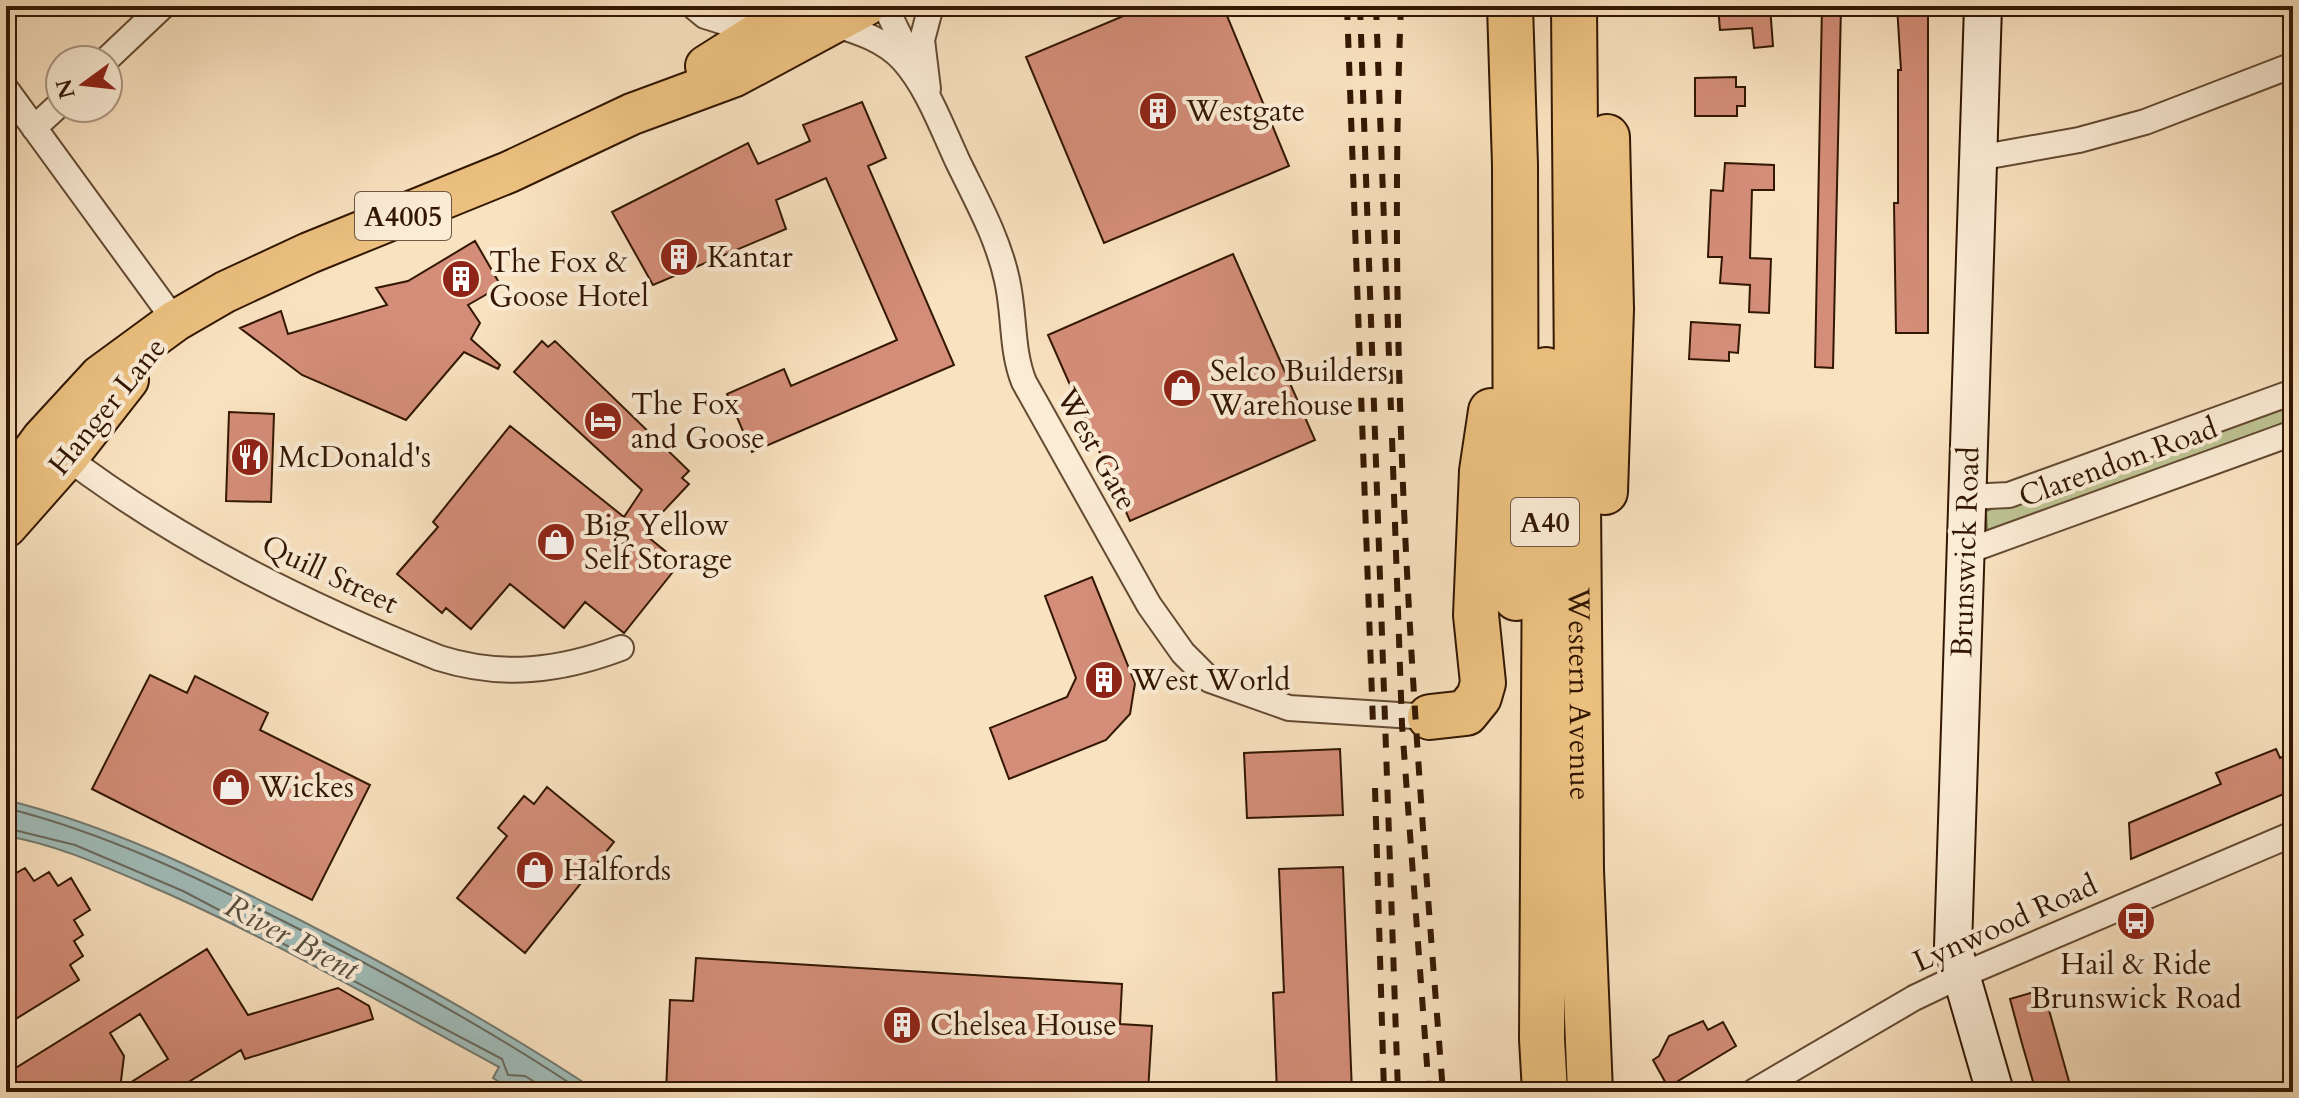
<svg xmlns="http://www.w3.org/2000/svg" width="2299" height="1098" viewBox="0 0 2299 1098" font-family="Cardo,serif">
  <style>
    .green { fill: #bdc393; stroke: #786d4a; stroke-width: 2 }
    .water { fill: #a0bcb9; stroke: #747a70; stroke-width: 2 }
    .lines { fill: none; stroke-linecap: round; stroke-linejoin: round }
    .shore { stroke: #6a6a5e; stroke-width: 2 }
    .building { fill: #d38d78; stroke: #331702; stroke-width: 2; fill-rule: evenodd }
    .street-casing { stroke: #644a32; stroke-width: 28 }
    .secondary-casing { stroke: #331702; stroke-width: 40 }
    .primary-casing { stroke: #331702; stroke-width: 44 }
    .highway-casing { stroke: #331702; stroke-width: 48 }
    .street { stroke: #fbecd6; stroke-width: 24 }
    .secondary { stroke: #fbecd6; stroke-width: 36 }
    .primary { stroke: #ecc180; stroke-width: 40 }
    .highway { stroke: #ecc180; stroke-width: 44 }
    .rail { stroke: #331702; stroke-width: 6; stroke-dasharray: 14 14; stroke-linecap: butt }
    .labels { text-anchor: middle; stroke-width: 8; stroke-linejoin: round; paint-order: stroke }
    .shield { fill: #fbecd6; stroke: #6f5742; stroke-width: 2 }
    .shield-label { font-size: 28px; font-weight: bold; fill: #331702 }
    .poi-label { font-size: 30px; fill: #331702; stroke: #fbecd6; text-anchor: start }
    .street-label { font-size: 30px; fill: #331702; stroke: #fbecd6 }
    .water-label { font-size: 32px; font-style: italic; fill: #595142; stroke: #fbecd6 }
  </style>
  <rect width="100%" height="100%" fill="#f9e2c0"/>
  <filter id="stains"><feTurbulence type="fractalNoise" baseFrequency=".0025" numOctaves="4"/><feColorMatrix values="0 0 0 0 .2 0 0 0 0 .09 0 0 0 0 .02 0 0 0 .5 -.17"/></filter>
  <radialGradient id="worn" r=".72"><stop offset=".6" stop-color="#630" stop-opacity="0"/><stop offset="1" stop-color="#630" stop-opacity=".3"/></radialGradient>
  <path class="green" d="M2293,401V423L1987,535L1986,511Z"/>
  <path class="water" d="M6,800C108,825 204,872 298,919C401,972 502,1028 598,1092H536L523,1083L504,1085L493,1078L499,1067C382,1004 266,935 143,883C99,864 54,844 6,836Z"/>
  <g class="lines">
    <path class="shore" d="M6,808C106,833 201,879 293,926C392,976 491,1030 583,1092
      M6,828L75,845L183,891L502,1059L508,1075L525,1076L538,1084L539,1092"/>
  </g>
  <path class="building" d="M1147,6H1223L1289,166L1104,243L1026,57Z
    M1718,6H1770L1773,46L1754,48L1752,28L1720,30Z
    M1822,6H1841L1833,368L1815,367Z
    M1897,6H1928V333H1896L1894,203H1898V70H1901Z
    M1736,77V87H1745V106H1737V116H1695V78Z
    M862,102L886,158L868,166L954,365L752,452L727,394L784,369L791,386L897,340L826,178L776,200L786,229L653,285L612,212L748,143L758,164L810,141L803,125Z
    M1725,163L1774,165V190H1752L1750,258L1771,259L1769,313L1749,312L1750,285L1720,283L1722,257H1708L1711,190L1723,191Z
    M475,241L501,286L468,305L480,323L471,339L500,365L498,369L464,352L406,420L302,375L240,328L281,311L288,334L387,305L376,288L408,281Z
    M1233,254L1315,440L1130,521L1048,335Z
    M1691,322L1740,325L1738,353L1729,352V361L1689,359Z
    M542,341L548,347L555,341L689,471L682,478L689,484L643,533L680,563L624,633L585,602L564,628L510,584L471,629L446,608L442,613L397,574L438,527L433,522L510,426L624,517L642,490L514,372Z
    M229,412L274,414L271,502L226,501Z
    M1092,577L1135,683L1130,714L1106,740L1009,779L990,728L1067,697L1076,678L1045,596Z
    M150,675L187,693L195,676L268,713L260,730L370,785L312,900L92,789Z
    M1340,749L1343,815L1247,818L1244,753Z
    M2276,749L2280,758L2293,752V790L2131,859L2129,823L2221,784L2216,773Z
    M547,787L614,842L525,953L457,898L507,836L498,828L524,796L534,804Z
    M1343,867L1352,1092H1277L1273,993L1284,992L1279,869Z
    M25,868L34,881L49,872L58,886L71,878L90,910L74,920L83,935L74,941L83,956L70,965L79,980L6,1025V879Z
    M207,949L248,1015L338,988L369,1006L373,1019L245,1059L241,1050L172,1092H6V1074ZM140,1014L168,1059L120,1089L124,1056L110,1033Z
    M696,958L1122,984L1120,1024L1152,1026L1148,1092H666L670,1000L693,1001Z
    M2044,989L2049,1010L2072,1092H2036L2021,1040L2010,999Z
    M1703,1021L1708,1030L1723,1022L1736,1046L1668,1087L1653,1060L1659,1056L1669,1036Z"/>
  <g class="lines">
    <defs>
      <path id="street" d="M693,6L705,16L756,32
        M885,6L901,39L903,60
        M833,24C857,31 885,40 903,60C928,88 942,128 958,162C977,201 998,238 1007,280C1015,315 1011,350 1024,382L1149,605L1183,653L1210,680L1289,708L1430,717
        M106,60L163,6
        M6,89L175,321
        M928,89L922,40L931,6
        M34,128L60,104
        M1978,158L2079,140L2145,122L2293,65
        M57,450C173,539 303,604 439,658C502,678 560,671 621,648
        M1967,497L2009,495L2293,392
        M1965,552L2293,433
        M1753,1092L1914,998L1960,976L2293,834"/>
      <path id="secondary" d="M1983,6L1953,947L1995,1092"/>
      <path id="primary" d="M706,66L801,6
        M6,488L42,439L100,376L175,321L225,292L309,253L509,172L632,114L735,76L865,6
        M6,527L67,458L128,380"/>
      <g id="highway">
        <path d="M1510,6L1515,165L1516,598"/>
        <path id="s1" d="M1574,6L1581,870L1590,1092"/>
        <path d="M1605,492L1611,309L1607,137"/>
        <path d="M1430,717L1466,713L1479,697L1483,683L1476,615L1482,471L1491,411"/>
        <path d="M1545,1092L1542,1039L1546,370"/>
      </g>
    </defs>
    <use href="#street" class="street-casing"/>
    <use href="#secondary" class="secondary-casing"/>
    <use href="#primary" class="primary-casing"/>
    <use href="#highway" class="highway-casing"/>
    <use href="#street" class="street"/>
    <use href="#secondary" class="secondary"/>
    <use href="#primary" class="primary"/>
    <use href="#highway" class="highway"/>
    <path class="rail" d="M1347,6L1373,724
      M1360,6L1398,1092
      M1376,6L1391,410
      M1401,6C1386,365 1415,734 1443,1092
      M1392,438L1402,725L1429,1092
      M1375,788L1384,1092"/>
  </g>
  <defs>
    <symbol id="building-disc" viewBox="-11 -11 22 22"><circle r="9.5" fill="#8f2418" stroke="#fbecd6"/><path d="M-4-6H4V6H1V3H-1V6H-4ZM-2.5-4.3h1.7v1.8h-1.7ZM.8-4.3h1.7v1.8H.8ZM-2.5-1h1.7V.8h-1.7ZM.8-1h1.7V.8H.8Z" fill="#fff"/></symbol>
    <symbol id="shop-disc" viewBox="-11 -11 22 22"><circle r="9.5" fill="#8f2418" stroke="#fbecd6"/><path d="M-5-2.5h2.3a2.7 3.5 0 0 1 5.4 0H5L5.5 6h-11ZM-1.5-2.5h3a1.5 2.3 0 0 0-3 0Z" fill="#fff"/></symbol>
    <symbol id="hotel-disc" viewBox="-11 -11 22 22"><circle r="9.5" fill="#8f2418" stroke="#fbecd6"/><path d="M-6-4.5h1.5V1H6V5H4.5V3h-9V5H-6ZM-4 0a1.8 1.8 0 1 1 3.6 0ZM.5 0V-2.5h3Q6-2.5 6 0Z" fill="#fff"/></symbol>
    <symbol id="restaurant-disc" viewBox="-11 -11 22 22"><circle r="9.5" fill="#8f2418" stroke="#fbecd6"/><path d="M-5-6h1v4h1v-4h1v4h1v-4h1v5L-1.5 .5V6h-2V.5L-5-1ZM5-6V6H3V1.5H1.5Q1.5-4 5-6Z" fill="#fff"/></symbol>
    <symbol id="bus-disc" viewBox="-11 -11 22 22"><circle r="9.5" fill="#8f2418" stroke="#fbecd6"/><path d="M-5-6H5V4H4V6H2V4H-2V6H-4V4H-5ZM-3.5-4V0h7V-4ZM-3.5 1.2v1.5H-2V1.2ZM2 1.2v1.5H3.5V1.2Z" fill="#fff"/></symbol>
  </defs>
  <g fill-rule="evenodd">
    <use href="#building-disc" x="1136" y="89" width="44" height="44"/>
    <use href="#building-disc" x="657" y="235" width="44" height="44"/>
    <use href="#building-disc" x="439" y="257" width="44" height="44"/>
    <use href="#shop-disc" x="1160" y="366" width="44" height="44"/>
    <use href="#hotel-disc" x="581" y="399" width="44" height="44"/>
    <use href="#restaurant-disc" x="228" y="435" width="44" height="44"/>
    <use href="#shop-disc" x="534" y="520" width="44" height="44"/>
    <use href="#building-disc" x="1082" y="658" width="44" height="44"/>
    <use href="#shop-disc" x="209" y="765" width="44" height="44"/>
    <use href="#shop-disc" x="513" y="848" width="44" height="44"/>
    <use href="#bus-disc" x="2114" y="899" width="44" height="44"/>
    <use href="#building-disc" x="880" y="1003" width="44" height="44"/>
  </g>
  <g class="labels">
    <g class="shield">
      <rect x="355" y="192" width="96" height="48" rx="6"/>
      <rect x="1511" y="498" width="68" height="48" rx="6"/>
    </g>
    <g class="shield-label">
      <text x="403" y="226">A4005</text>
      <text x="1545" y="532">A40</text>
    </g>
    <g class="poi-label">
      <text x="1186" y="121">Westgate</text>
      <text x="707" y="267">Kantar</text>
      <text x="489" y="272">The Fox &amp;<tspan x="489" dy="34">Goose Hotel</tspan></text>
      <text x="1210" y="381">Selco Builders<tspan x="1210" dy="34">Warehouse</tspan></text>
      <text x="631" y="414">The Fox<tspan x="631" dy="34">and Goose</tspan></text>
      <text x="278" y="467">McDonald's</text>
      <text x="584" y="535">Big Yellow<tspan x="584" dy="34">Self Storage</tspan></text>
      <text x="1132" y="690">West World</text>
      <text x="259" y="797">Wickes</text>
      <text x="563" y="880">Halfords</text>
      <text x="2136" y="974" text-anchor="middle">Hail &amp; Ride<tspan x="2136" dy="34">Brunswick Road</tspan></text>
      <text x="930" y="1035">Chelsea House</text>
    </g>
    <g class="street-label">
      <text transform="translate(107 406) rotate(-51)" y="10">Hanger Lane</text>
      <text transform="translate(1097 449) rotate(61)" y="10">West Gate</text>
      <text transform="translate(2118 462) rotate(-20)" y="10">Clarendon Road</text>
      <text transform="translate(1965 552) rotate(-88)" y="10">Brunswick Road</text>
      <text transform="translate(330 574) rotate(25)" y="10">Quill Street</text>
      <text dy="10" stroke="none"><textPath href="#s1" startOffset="688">Western Avenue</textPath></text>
      <text transform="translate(2005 923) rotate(-24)" y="10">Lynwood Road</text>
    </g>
    <g class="water-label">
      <text transform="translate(292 937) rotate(28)" y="11">River Brent</text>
    </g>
  </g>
  <rect width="2299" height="1098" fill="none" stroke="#f9e2c0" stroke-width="32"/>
  <rect x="8" y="8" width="2283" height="1082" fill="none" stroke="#331702" stroke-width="4"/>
  <rect x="16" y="16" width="2267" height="1066" fill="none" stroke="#331702" stroke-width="2"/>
  <g transform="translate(84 84) rotate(255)"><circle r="38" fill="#fbecd6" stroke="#ab9781" stroke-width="2"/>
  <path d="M0-6L14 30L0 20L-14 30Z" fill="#8f2418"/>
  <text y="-12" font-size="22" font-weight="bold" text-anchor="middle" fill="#331702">N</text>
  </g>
  <rect width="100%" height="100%" filter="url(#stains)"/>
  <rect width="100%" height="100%" fill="url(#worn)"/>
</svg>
